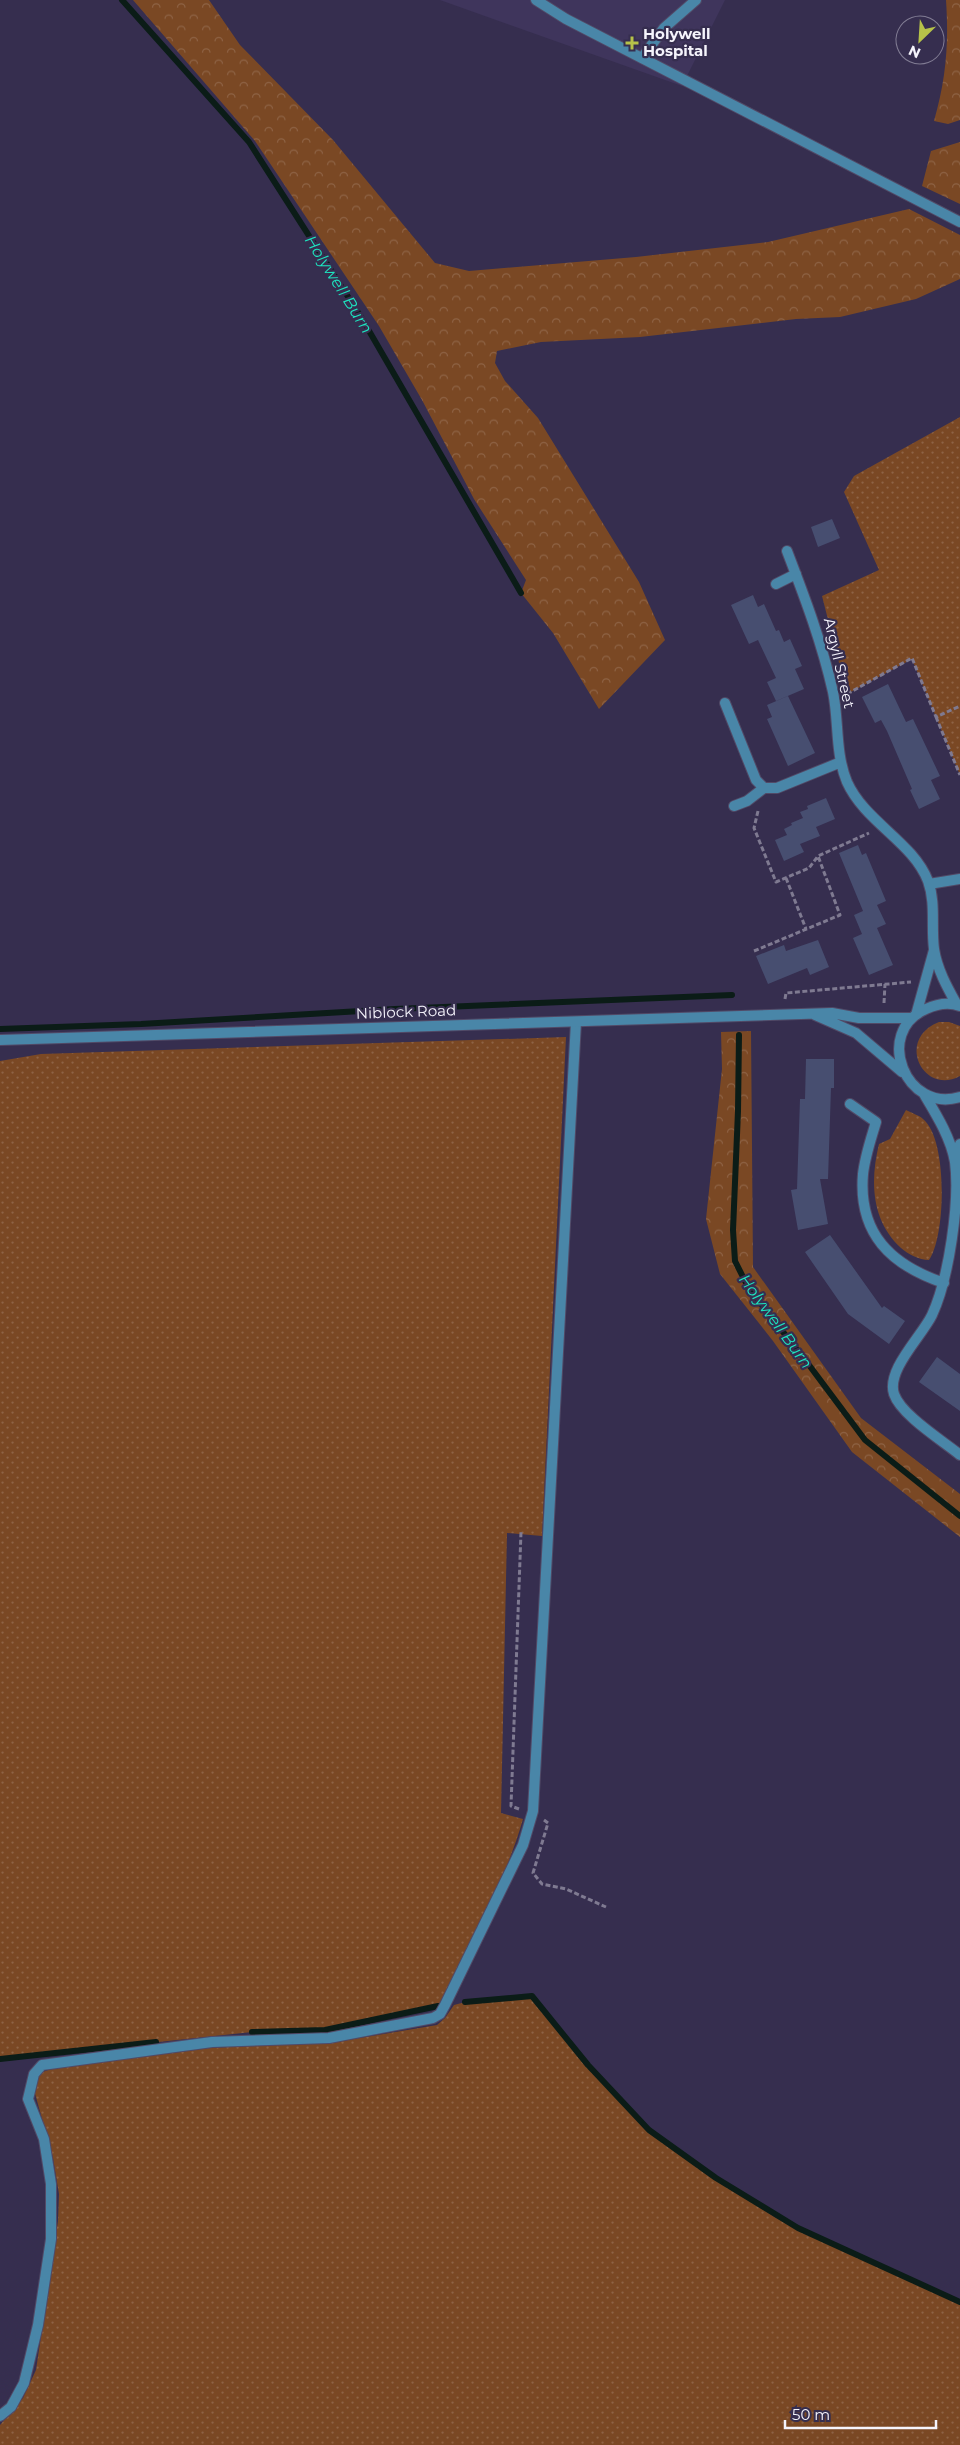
<svg xmlns="http://www.w3.org/2000/svg" width="960" height="2445" viewBox="0 0 960 2445" font-family="Montserrat,sans-serif">
  <style>
    .built { fill: #3f355c }
    .grass { fill: url(#grass-dots) }
    .forest { fill: url(#forest-crowns) }
    .lines { fill: none; stroke-linecap: round; stroke-linejoin: round }
    .stream { stroke: #0b1c17; stroke-width: 6 }
    .building { fill: #474e70 }
    .lane-casing { stroke: #514a67; stroke-width: 12 }
    .street-casing { stroke: #514a67; stroke-width: 12 }
    .path { stroke: #7f7a91; stroke-width: 3; stroke-dasharray: 5 2.5; stroke-linecap: butt }
    .lane { stroke: #4986a8; stroke-width: 10 }
    .street { stroke: #4986a8; stroke-width: 10 }
    .poi-dot { fill: #b6c249; stroke: #362e4f; stroke-width: 2 }
    .labels { text-anchor: middle; stroke-width: 4.5; stroke-linejoin: round; paint-order: stroke }
    .poi-label { font-size: 15px; font-weight: bold; fill: #f5f4fc; stroke: #362e4f; text-anchor: start }
    .street-label { font-size: 15px; fill: #f5f4fc; stroke: #362e4f }
    .water-label { font-size: 16px; font-style: italic; fill: #1de6c0; stroke: #362e4f }
  </style>
  <defs>
    <pattern id="grass-dots" width="8" height="8" patternUnits="userSpaceOnUse" patternTransform="scale(1.25)"><rect width="8" height="8" fill="#7a4824"/><path d="M2 2h.1M6 6h.1" fill="none" stroke="#8e6345" stroke-width="1.8" stroke-linecap="round"/></pattern>
    <pattern id="forest-crowns" width="20" height="18" patternUnits="userSpaceOnUse" patternTransform="scale(1.25)"><rect width="20" height="18" fill="#7a4824"/><path d="M2 6a3 3 0 1 1 6 0M12 15a3 3 0 1 1 6 0" fill="none" stroke="#8e6345"/></pattern>
  </defs>
  <rect width="100%" height="100%" fill="#362e4f"/>
  <path class="built" d="M440,0H725L682,86Z"/>
  <path class="grass" d="M960,417V775L912,659L847,694L822,596L879,570L844,492L854,476Z
    M939,1022H949L960,1026V1076C923,1096 895,1039 939,1022Z
    M566,1037L542,1536L507,1533L501,1813L523,1819C504,1885 470,1945 438,2006L325,2030L252,2032L0,2059V1061L41,1054Z
    M906,1110C911,1113 919,1115 923,1119C948,1139 946,1236 929,1260C919,1260 908,1254 901,1248C871,1220 870,1181 879,1144L890,1139Z
    M532,1996L568,2044L657,2138L776,2218L960,2303V2445H0V2425L23,2398L36,2370L58,2221L59,2194L53,2158L34,2090L35,2081L40,2073L54,2068L210,2048L342,2041L437,2025L445,2018L454,2005L473,2000Z"/>
  <path class="forest" d="M133,0H209L240,45L333,140L435,263L469,271L636,257L768,242L909,209L960,235V279L916,299L840,317L796,319L640,337L541,342L497,351L495,363L505,381L538,418L639,582L665,640L599,709L553,633L521,593L526,580L474,499L422,400L379,326L255,141Z
    M946,0H960V120L948,124L934,121C946,79 949,44 946,0Z
    M960,142V204L922,186L931,151Z
    M751,1031L753,1267L861,1418L960,1494V1537L852,1452L773,1341L720,1274L706,1219L722,1069L721,1032Z"/>
  <g class="lines">
    <path class="stream" d="M122,0L249,142L361,317L521,593
      M0,1029L141,1024L395,1009L732,995
      M739,1035L738,1111L733,1230L735,1261L749,1289L806,1361L865,1440L960,1516
      M465,2002L532,1996L588,2065L649,2130L716,2178L798,2228L960,2302
      M252,2032L325,2030L438,2006
      M0,2059L156,2042"/>
  </g>
  <path class="building" d="M832,519L840,538L818,547L811,527Z
    M753,595L758,607L764,604L776,631L779,630L784,642L790,639L802,666L795,669L804,689L776,701L767,682L776,678L758,640L749,644L731,605Z
    M888,684L906,722L913,719L940,776L931,780L940,799L919,809L910,790L912,789L887,731L881,720L875,723L862,697Z
    M788,696L815,753L788,766L767,719L772,717L767,705Z
    M826,798L835,819L816,827L820,836L800,844L804,852L784,861L775,840L787,835L784,829L792,825L791,823L803,818L800,812L808,809L807,806Z
    M858,845L862,855L866,853L886,901L877,905L886,924L877,928L893,965L869,975L853,938L862,934L854,915L863,911L839,853Z
    M818,940L829,967L810,975L807,968L768,984L756,956L784,945L786,951Z
    M806,1059H834V1088H831L828,1179H820L828,1224L798,1230L791,1190L797,1189L800,1099H805Z
    M830,1235L882,1308L884,1306L905,1321L889,1344L848,1314L805,1252Z
    M937,1357L960,1374V1411L919,1382Z"/>
  <g class="lines">
    <defs>
      <path id="lane" d="M536,0L566,19L960,222
        M642,58L664,28L696,0
        M0,2416L11,2407L24,2383L38,2325L51,2239V2184L44,2139L28,2099L34,2074L42,2065L212,2042L329,2038L433,2018L440,2014L445,2005L523,1845L533,1811L576,1022"/>
      <path id="street" d="M787,551C805,598 822,643 833,692C839,721 835,753 847,782C865,822 913,842 928,881C936,903 931,926 934,949C937,969 947,987 957,1005
        M776,584L796,574
        M725,703L756,780L764,788H777L841,762
        M734,806L747,801L764,788
        M929,884L960,879
        M960,1006C949,1002 937,1004 926,1009C873,1032 906,1114 960,1097
        M815,1015L856,1033L902,1072
        M916,1015L934,950
        M0,1040L832,1013L859,1018H912
        M924,1094C936,1114 951,1138 955,1162C960,1202 949,1278 932,1315C922,1336 886,1370 894,1394C901,1415 943,1441 960,1455
        M850,1104L876,1122C871,1139 865,1156 863,1174C858,1234 891,1265 944,1283
        M955,1162L960,1144"/>
    </defs>
    <use href="#lane" class="lane-casing"/>
    <use href="#street" class="street-casing"/>
    <path class="path" d="M847,694L912,658L936,717L960,706
      M936,717L960,775
      M758,811L754,828L776,882L809,868L818,856L869,833
      M786,878L806,929
      M754,951L840,915L818,856
      M785,999L786,993L911,982
      M884,1003L885,984
      M519,1809L511,1806L521,1532
      M544,1820L548,1823L533,1873L542,1884L566,1889L606,1907"/>
    <use href="#lane" class="lane"/>
    <use href="#street" class="street"/>
  </g>
  <path class="poi-dot" d="M629.5 35.5h5v5h5v5h-5v5h-5v-5h-5v-5h5z"/>
  <g class="labels">
    <g class="poi-label">
      <text x="643" y="39">Holywell<tspan x="643" dy="17">Hospital</tspan></text>
    </g>
    <g class="street-label">
      <text transform="translate(839 663) rotate(77)" y="5">Argyll Street</text>
      <text transform="translate(406 1012) rotate(-2)" y="5">Niblock Road</text>
    </g>
    <g class="water-label">
      <text transform="translate(339 284) rotate(58)" y="6">Holywell Burn</text>
      <text transform="translate(776 1321) rotate(54)" y="6">Holywell Burn</text>
    </g>
  </g>
  <g transform="translate(920 40) rotate(205)"><circle r="24" fill="#362e4f" stroke="#827d94"/>
  <path d="M0-4L9 19L0 12L-9 19Z" fill="#b6c249"/>
  <text y="-8" font-size="14" font-weight="bold" text-anchor="middle" fill="#f5f4fc">N</text>
  </g>
  <path d="M785 2420v8h151v-8" fill="none" stroke="#f5f4fc" stroke-width="2.5"/>
  <text x="792" y="2420" font-size="15" fill="#f5f4fc" stroke="#362e4f" stroke-width="4" paint-order="stroke">50 m</text>
</svg>
